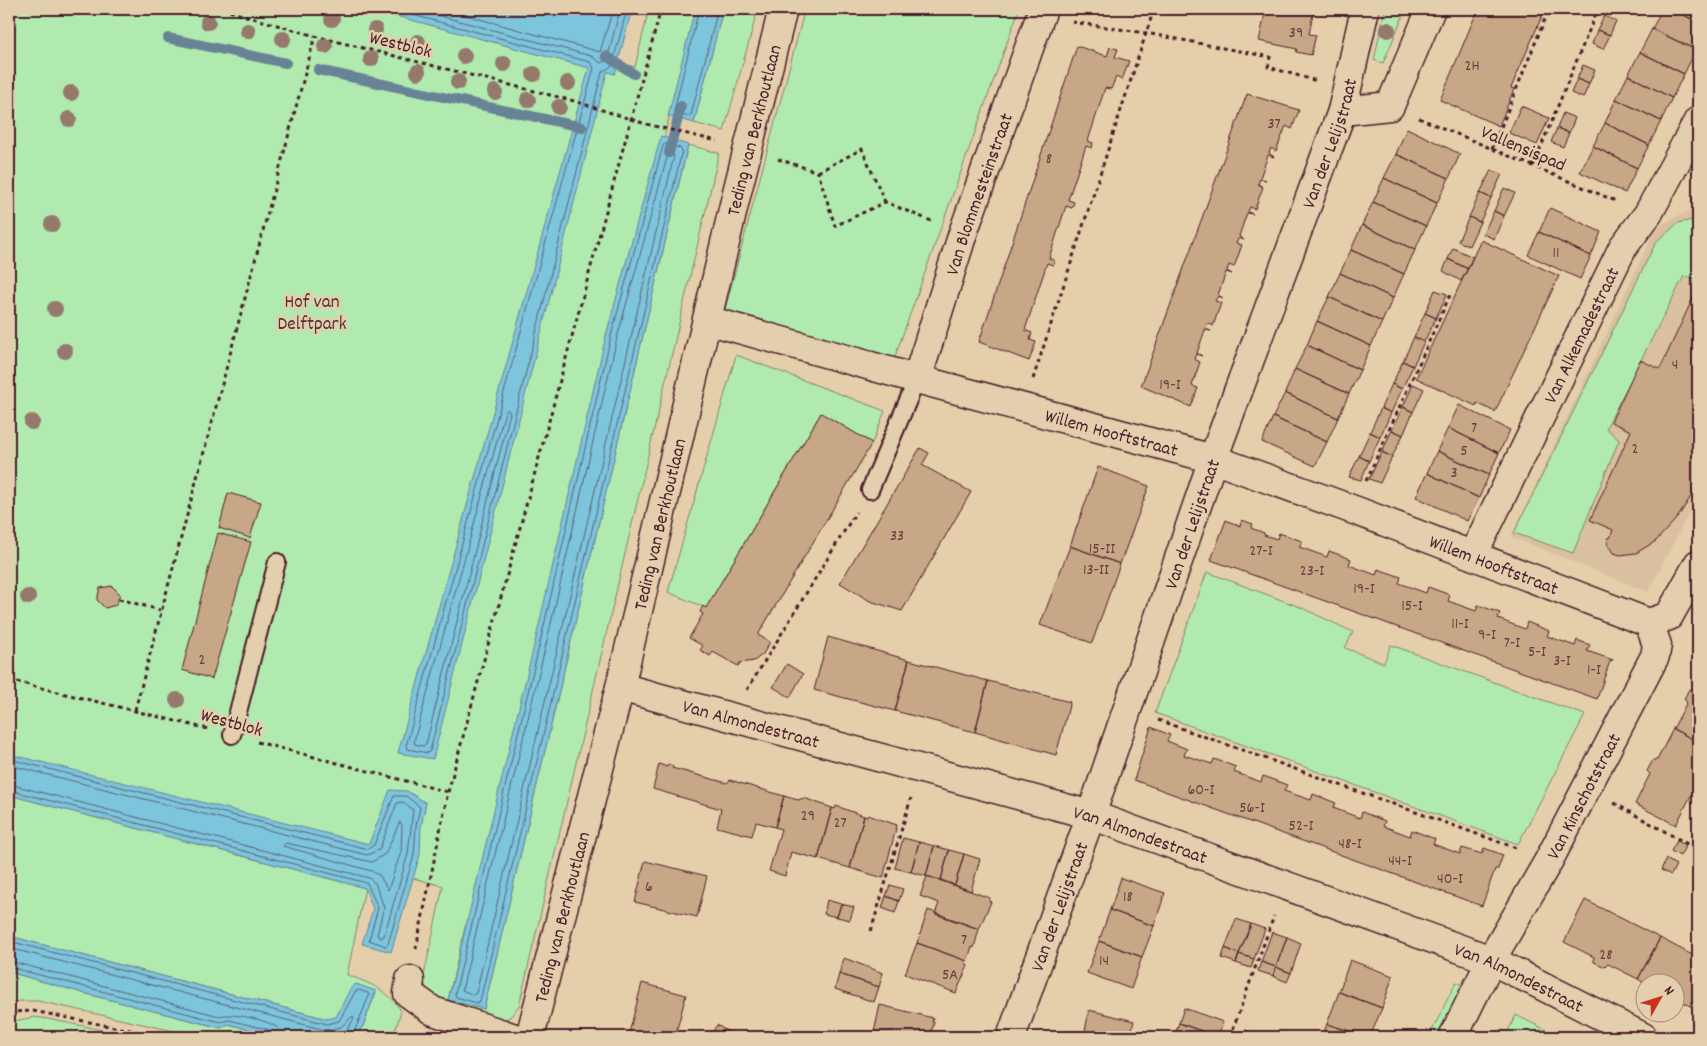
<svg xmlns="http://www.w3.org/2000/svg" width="1707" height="1046" viewBox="0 0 1707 1046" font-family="Dekko,sans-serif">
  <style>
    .built { fill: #d9c09e }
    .green { fill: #b1eaae; stroke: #7e846c }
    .water { fill: #7cc5dd; stroke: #688396 }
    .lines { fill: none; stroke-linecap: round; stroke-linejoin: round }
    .shore { stroke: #5e6172; stroke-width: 1 }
    .stream { stroke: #688396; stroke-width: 10 }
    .building { fill: #c7a785; stroke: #4a1f2b }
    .service-casing { stroke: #4a1f2b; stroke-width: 20 }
    .minor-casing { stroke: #4a1f2b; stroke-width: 31 }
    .path { stroke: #4a1f2b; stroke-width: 3; stroke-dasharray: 4 4; stroke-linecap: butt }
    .service { stroke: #e3cead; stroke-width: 16 }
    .minor { stroke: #e3cead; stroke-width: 28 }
    .tree { fill: #95796c }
    .labels { text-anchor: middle; stroke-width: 5; stroke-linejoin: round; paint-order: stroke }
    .number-label { font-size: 16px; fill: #694142 }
    .street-label { font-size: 19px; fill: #4a1f2b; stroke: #e3cead }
    .park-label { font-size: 19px; fill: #543338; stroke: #e3cead }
  </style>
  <rect width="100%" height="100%" fill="#e5cfab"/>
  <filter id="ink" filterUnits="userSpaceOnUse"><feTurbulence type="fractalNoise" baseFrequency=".02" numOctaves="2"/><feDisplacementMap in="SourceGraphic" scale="10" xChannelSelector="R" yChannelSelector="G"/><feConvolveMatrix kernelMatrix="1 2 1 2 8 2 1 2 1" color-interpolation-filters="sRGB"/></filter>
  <g filter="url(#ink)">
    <path class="built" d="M1698,209V496L1648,592L1511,537L1653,234L1660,226L1677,216Z"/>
    <path class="green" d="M9,9H408L635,67L649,9H695L482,896L465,927L448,1000L484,1009L688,145L719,153L519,1006L510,1017L497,1023L429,995L423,980L443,886L9,770Z
      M723,9H758L724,131L694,123Z
      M805,9H1019L892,365L723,317Z
      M1385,9H1406L1383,63L1374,60Z
      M1698,219V279L1684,276L1606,428L1619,440L1573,553L1514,533L1656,242L1678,223Z
      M736,355L885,411L872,443L821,413L706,608L668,592Z
      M1207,572L1300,607L1353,632L1345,648L1384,663L1391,645L1585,715L1518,844L1155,713Z
      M9,795L365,888L347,975C370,983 388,990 401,1011L396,1028L387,1037H355L363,1026L376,992L356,984L338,1018L327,1019L9,936Z
      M9,972L83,993L221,1028L228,1024L278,1037H201L38,1001H20L9,1004Z
      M1456,982L1468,988L1443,1037H1429Z
      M1516,1015L1560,1037H1498L1501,1030L1507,1033Z
      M34,1017L48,1019L138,1037H9V1022Z"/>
    <path class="water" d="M370,9H632L615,74L607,72L433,759L398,753L589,68Z
      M695,9H723L694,123L668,116Z
      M661,136L688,145L484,1009L448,1000L538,629L606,335Z
      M9,754L369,844L390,790L407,791L426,803L421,827L420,855L391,952L362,944L373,909L365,888L9,795Z
      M9,936L327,1019L336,1017L350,989L356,984L376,991L363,1026L355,1037H278L228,1024L221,1028L83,993L9,972Z"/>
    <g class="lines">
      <path class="shore" d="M390,9L590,62L594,68L406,746L407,749L428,753L430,751L602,72L612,66L627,9
        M414,9L591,56L601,63L607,60L620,9
        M443,9L600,52L613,9
        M699,9L674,111L676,113L688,117L691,115L718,9
        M666,144L680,148L682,151L480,1001L477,1003L456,997L455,994L543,630L611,336L663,146Z
        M669,152L674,156L476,993L473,995L462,990L549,632L617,338Z
        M508,410L510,413L426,744L423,746L415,744L414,741L505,412Z
        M9,759L368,849L374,845L394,796H406L420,807L416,826L414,855L388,944L386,946L369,940L378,908L367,883L9,790
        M9,765L367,855L379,850L397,803L403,802L413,810L408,854L384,936L381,938L377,935L384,907L375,883L369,878L9,784
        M400,822L402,825L401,852L388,890L380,876L372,871L283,846L286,843L372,862L385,854Z
        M9,941L327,1024L339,1021L355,992L358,990L368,993L369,996L352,1037
        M9,948L325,1030L341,1027L353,1016L354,1019L347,1030L345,1037
        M9,961L219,1016C231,1012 270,1020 279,1029L281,1037
        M9,967L220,1022L229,1020L270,1030L274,1037"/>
      <path class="stream" d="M168,38L286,63
        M606,56L634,74
        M318,70L582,127
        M669,153L681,106"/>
    </g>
    <path class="building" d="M1266,9H1314L1309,34L1316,35L1311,55L1296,52L1297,49L1259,41Z
      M1478,9H1545L1511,88L1514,89L1499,126L1440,100Z
      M1662,9H1671L1698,22V45L1696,50L1652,29Z
      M1671,9H1698V22Z
      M1604,16L1616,21L1610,35L1597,30Z
      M1652,29L1696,50L1684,74L1640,52Z
      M1597,30L1610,35L1603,49L1592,44Z
      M1077,46L1107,56L1110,47L1118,49L1115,57L1129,61L1122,80L1116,77L1111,89L1105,88L1088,141L1093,143L1092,148L1086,146L1068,200L1074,202L1072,208L1066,206L1049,258L1055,261L1053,265L1047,263L1025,330L1032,333L1030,340L1036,342L1029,361L979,342Z
      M1640,52L1684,74L1672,98L1628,75Z
      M1583,65L1595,70L1589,84L1577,79Z
      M1628,75L1672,98L1661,121L1616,99Z
      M1577,79L1589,84L1583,98L1571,93Z
      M1247,94L1299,110L1292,129L1286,126L1276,151L1271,148L1269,153L1274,157L1268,155L1260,178L1266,180L1260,179L1258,184L1263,187L1255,209L1250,207L1248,212L1253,214L1247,213L1239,236L1244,240L1239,238L1236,243L1242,245L1234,267L1229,265L1227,271L1232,274L1226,272L1218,295L1223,298L1218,296L1215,301L1221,303L1213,326L1208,323L1205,329L1211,331L1205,330L1197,353L1202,356L1196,354L1194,359L1200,362L1192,386L1198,388L1191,407L1141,386Z
      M1616,99L1661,121L1649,145L1605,123Z
      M1521,106L1549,118L1537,145L1509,133Z
      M1563,113L1575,118L1569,133L1557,128Z
      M1605,123L1649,145L1637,168L1593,146Z
      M1407,128L1460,154L1449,178L1396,154Z
      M1557,128L1569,133L1563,147L1551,142Z
      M1593,146L1637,168L1625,193L1580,172Z
      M1396,154L1449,178L1437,203L1384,178Z
      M1491,170L1502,174L1491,198L1480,193Z
      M1384,178L1437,203L1426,226L1373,202Z
      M1504,188L1515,193L1504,216L1494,211Z
      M1480,193L1491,198L1480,222L1469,217Z
      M1373,202L1426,226L1415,250L1362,225Z
      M1550,208L1601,232L1591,256L1539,232Z
      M1494,211L1504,216L1494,239L1483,234Z
      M1469,217L1480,222L1469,246L1458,241Z
      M1362,225L1415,250L1404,274L1351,250Z
      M1539,232L1591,256L1580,279L1528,255Z
      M1481,240L1559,276L1495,412L1477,403L1476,406L1416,378Z
      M1453,248L1473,257L1468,269L1448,259Z
      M1351,250L1404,274L1393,298L1340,273Z
      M1448,259L1468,269L1461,281L1443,271Z
      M1340,273L1393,298L1382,322L1329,297Z
      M1698,287V485L1678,517L1656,541L1636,553L1620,555L1614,553L1609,545L1607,538H1610L1613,530L1590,520L1631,431L1611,422L1640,360L1660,369Z
      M1435,290L1447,294L1436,318L1425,313Z
      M1329,297L1382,322L1371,346L1317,321Z
      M1425,313L1436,318L1424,342L1414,337Z
      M1317,321L1371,346L1360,370L1307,345Z
      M1414,337L1424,342L1413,366L1403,361Z
      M1307,345L1360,370L1349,394L1295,369Z
      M1403,361L1413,366L1402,389L1392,384Z
      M1295,369L1349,394L1338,418L1285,393Z
      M1392,384L1402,389L1391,413L1381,408Z
      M1413,384L1424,389L1413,412L1403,407Z
      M1285,393L1338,418L1327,442L1273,417Z
      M1459,405L1510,430L1499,453L1448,428Z
      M1403,407L1413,412L1403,435L1392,430Z
      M1381,408L1391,413L1380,437L1370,432Z
      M821,413L872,443L758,635L770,642L763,654L754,661L740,663L738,666L713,652L710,656L700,650L703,646L689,638L703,614L700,612L703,606L706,608Z
      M1273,417L1327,442L1315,466L1262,442Z
      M1448,428L1499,453L1489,475L1437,451Z
      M1392,430L1403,435L1392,457L1382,452Z
      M1370,432L1380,437L1369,461L1359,456Z
      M920,448L929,453L922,465L971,492L902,611L870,601L840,583Z
      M1437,451L1489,475L1479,498L1427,473Z
      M1382,452L1392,457L1380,483L1369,479Z
      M1359,456L1369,461L1361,480L1349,477Z
      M1098,467L1149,486L1120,564L1070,546Z
      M1427,473L1479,498L1467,521L1416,497Z
      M228,493L261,502L250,538L219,528Z
      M1226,520L1240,526L1242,520L1253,524L1251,528L1264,533V535L1277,539L1279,533L1302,541L1299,547L1327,557L1329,551L1351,559L1349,565L1376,575L1378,569L1401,577L1399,583L1426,593L1428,587L1450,595L1448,601L1476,611L1478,605L1500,613L1498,619L1525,629L1527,622L1549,631L1547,636L1575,646L1577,640L1590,645L1587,651L1613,660L1610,661L1597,699L1211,560Z
      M218,533L251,542L212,679L182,670Z
      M1070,546L1120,564L1092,643L1040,625Z
      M112,586L120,594L116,605L105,608L97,600L100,588Z
      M828,637L909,660L895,711L814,690Z
      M909,660L988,681L975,732L895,711Z
      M787,664L803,674L790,697L773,687Z
      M1698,680V742L1673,729L1687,702L1684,699L1689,689H1694Z
      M988,681L1070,702L1056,755L975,732Z
      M1151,727L1170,735L1167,741L1187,749L1184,755L1212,764L1214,759L1236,767L1234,772L1261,782L1263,776L1287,785L1284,791L1311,800L1313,794L1336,803L1333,808L1360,818L1362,812L1385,821L1383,826L1410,836L1412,830L1435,839L1433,844L1460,854L1462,848L1482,854L1484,848L1503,855L1498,869H1495L1482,906L1134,780Z
      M1673,729L1698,742V782L1676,825L1635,804L1650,774L1647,771L1653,760H1657Z
      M659,764L667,767L668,764L673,766L672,768L727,783L730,780L784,796L775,827L756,822L752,836L717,827L721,809L653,789Z
      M784,796L798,800L804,798L832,808L818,859L791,852L785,876L769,871L781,829L775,827Z
      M836,806L864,816L850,868L818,859L832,808L835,809Z
      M868,815L897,825L883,878L850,868L864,816L867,817Z
      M903,838L919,842L911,872L895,868Z
      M1677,841L1686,845L1680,856L1671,851Z
      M919,842L934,846L926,876L911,872Z
      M934,846L949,850L941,880L926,876Z
      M949,850L964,854L955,885L941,880Z
      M964,854L980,859L971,891L955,885Z
      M1666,859L1676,865L1671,875L1661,870Z
      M645,861L707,876L697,917L635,902Z
      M927,876L990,898L989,901L991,902L979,929L935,914L939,903L920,896Z
      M1121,878L1165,893L1154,926L1110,910Z
      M890,885L903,889L899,901L886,896Z
      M886,896L899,901L895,913L882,908Z
      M827,900L841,904L837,917L824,914Z
      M1585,900L1660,938L1638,979L1608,964L1605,967L1594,962V957L1564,942Z
      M841,904L854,907L850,920L837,917Z
      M928,910L979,929L974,948L972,947L967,961L917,943Z
      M1110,910L1154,926L1142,957L1099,941Z
      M1236,919L1251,924L1239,954L1225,948Z
      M1251,924L1265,929L1254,959L1239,954Z
      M1272,932L1287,937L1276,967L1261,962Z
      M1287,937L1301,943L1291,973L1276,967Z
      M1660,938L1698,958V1010L1679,1000L1674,1002V984H1646L1638,979Z
      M1099,941L1142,957L1131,989L1087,973Z
      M917,943L967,961L966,964L968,965L956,993L905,974Z
      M1225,948L1239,954L1236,963L1222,958Z
      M1239,954L1254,959L1251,968L1236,963Z
      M844,958L883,973L879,987L839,974Z
      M1350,960L1393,976L1382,1008L1339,992Z
      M1261,962L1276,967L1273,976L1258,971Z
      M1276,967L1291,973L1287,982L1273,976Z
      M839,974L879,987L874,1002L835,989Z
      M642,983L686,995L675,1037H628Z
      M1339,992L1382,1008L1370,1037L1327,1024Z
      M880,1005L933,1018L932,1022H934L930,1037H873Z
      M1184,1008L1223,1022L1218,1037L1179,1023Z
      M1089,1010L1134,1021L1130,1037H1084Z
      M1179,1023L1218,1037H1174Z
      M1327,1024L1365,1037H1322Z
      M717,1025L730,1033L727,1037H709Z
      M1245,1030L1265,1037H1242Z"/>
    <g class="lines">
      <defs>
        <path id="service" d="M870,490L917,379
          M232,735L277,562"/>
        <g id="minor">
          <path d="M1342,111L1390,106L1431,9"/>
          <path id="s1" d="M707,320L917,379L1213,459L1354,510L1649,623"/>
          <path id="s2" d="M917,379L963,233L1043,9"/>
          <path id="s3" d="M1473,555L1623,247L1648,214L1698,121"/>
          <path id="s4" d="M620,687L1091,815L1491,960L1643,1037"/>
          <path d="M410,980L408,993L433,1011L512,1037"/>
          <path id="s5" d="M530,1037L620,687L737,192L783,9"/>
          <path id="s6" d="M1011,1037L1091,815L1213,459L1342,111L1365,9"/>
          <path id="s7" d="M1453,1037L1491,960L1549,860L1655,656L1657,645L1649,623L1669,616L1698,564"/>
        </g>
      </defs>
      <use href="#service" class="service-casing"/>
      <use href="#minor" class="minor-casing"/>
      <path class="path" d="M222,9L315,36L574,101L646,124L717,141
        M1072,22L1146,33L1270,57L1268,67L1317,81
        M1419,118L1618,202
        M1492,149L1549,9
        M778,159L818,172L835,226L885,202L934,222
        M1533,166L1598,9
        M818,172L862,149L885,202
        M1692,200L1698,197
        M1033,379L1154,9
        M1366,481L1450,295
        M119,599L160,610
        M9,680L208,729
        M747,690L856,512
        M135,710L315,36
        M1158,720L1519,849
        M257,742L448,792
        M1614,803L1698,850
        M871,931L911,798
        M416,949L448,792L661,9
        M9,1012L33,1011L165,1037
        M401,1037L408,1031
        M1230,1037L1274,916"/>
      <use href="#service" class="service"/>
      <use href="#minor" class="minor"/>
    </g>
    <g class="tree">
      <circle cx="332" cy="19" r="8"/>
      <circle cx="208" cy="22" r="8"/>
      <circle cx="375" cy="30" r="8"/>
      <circle cx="1388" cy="30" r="8"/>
      <circle cx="248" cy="31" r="8"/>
      <circle cx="283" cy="39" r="8"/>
      <circle cx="418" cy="42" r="8"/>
      <circle cx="325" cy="46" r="8"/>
      <circle cx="464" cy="56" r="8"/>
      <circle cx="371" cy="59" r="8"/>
      <circle cx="504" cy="64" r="8"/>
      <circle cx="418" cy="72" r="8"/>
      <circle cx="534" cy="74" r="8"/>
      <circle cx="458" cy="82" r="8"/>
      <circle cx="568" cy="83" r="8"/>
      <circle cx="495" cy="92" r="8"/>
      <circle cx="71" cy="93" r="8"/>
      <circle cx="528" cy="100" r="8"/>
      <circle cx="559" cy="107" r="8"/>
      <circle cx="69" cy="119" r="8"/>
      <circle cx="52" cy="224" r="8"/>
      <circle cx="55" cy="309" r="8"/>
      <circle cx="65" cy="351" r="8"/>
      <circle cx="32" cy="422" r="8"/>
      <circle cx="28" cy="597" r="8"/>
      <circle cx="177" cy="700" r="8"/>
    </g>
  </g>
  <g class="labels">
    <g class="number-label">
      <text x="1296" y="37">39</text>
      <text x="1472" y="70">2H</text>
      <text x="1274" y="128">37</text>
      <text x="1049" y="163">8</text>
      <text x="1556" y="257">11</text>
      <text x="1675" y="369">4</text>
      <text x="1170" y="389">19-I</text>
      <text x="1474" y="432">7</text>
      <text x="1635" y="453">2</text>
      <text x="1464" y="455">5</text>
      <text x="1454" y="477">3</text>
      <text x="897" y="540">33</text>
      <text x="1102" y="553">15-II</text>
      <text x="1261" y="555">27-I</text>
      <text x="1096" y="574">13-II</text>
      <text x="1312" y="575">23-I</text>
      <text x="1364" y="593">19-I</text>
      <text x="1412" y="610">15-I</text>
      <text x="1460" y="628">11-I</text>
      <text x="1487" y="639">9-I</text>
      <text x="1512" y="647">7-I</text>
      <text x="1537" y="656">5-I</text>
      <text x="202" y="664">2</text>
      <text x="1562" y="665">3-I</text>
      <text x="1594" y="674">1-I</text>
      <text x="1201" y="794">60-I</text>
      <text x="1252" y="812">56-I</text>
      <text x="808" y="820">29</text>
      <text x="840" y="827">27</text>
      <text x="1301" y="830">52-I</text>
      <text x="1350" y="848">48-I</text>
      <text x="1400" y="865">44-I</text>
      <text x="1450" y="883">40-I</text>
      <text x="649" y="891">6</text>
      <text x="1128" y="901">18</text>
      <text x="964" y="944">7</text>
      <text x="1606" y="959">28</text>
      <text x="1104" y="965">14</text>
      <text x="950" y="979">5A</text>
    </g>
    <g class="street-label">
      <text transform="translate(401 43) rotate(14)" y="7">Westblok</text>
      <text dy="7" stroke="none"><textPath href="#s5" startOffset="934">Teding van Berkhoutlaan</textPath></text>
      <text dy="7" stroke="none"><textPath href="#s6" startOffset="949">Van der Lelijstraat</textPath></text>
      <text transform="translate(1524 147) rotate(23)" y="7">Vallensispad</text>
      <text dy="7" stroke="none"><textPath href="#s2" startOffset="195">Van Blommesteinstraat</textPath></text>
      <text dy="7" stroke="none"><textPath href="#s3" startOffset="245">Van Alkemadestraat</textPath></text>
      <text dy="7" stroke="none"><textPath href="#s1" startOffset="420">Willem Hooftstraat</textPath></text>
      <text dy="7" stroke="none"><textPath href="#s5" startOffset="529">Teding van Berkhoutlaan</textPath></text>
      <text dy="7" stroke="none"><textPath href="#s6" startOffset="544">Van der Lelijstraat</textPath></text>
      <text dy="7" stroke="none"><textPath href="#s1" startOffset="825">Willem Hooftstraat</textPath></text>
      <text transform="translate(232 721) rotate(15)" y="7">Westblok</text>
      <text dy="7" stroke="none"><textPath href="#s4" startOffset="136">Van Almondestraat</textPath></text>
      <text dy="7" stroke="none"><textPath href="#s7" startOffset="274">Van Kinschotstraat</textPath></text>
      <text dy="7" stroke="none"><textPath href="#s4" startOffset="541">Van Almondestraat</textPath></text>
      <text dy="7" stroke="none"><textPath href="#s6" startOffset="139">Van der Lelijstraat</textPath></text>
      <text dy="7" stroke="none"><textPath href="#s5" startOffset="124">Teding van Berkhoutlaan</textPath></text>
      <text dy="7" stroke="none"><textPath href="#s4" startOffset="946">Van Almondestraat</textPath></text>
    </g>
    <g class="park-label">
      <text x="312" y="307">Hof van<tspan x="312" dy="22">Delftpark</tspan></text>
    </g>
  </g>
  <rect width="1707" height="1046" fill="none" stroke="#e3cead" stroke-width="30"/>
  <rect x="15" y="15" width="1677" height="1016" fill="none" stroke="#4a1f2b" stroke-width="2" filter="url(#ink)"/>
  <g transform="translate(1660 998) rotate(51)"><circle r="24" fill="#e3cead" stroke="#a68879"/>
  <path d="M0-4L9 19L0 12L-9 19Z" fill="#c8321e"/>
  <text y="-8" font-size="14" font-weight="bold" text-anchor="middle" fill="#4a1f2b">N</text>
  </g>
</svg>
